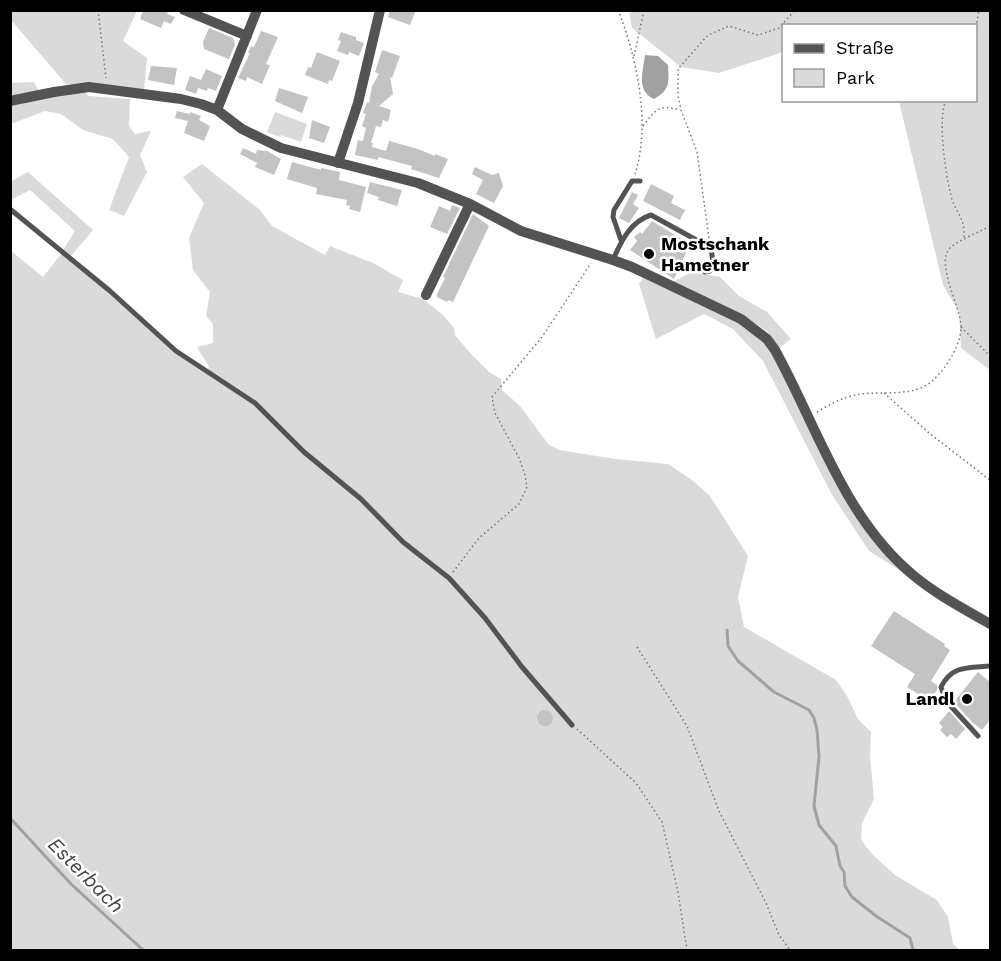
<svg xmlns="http://www.w3.org/2000/svg" width="1001" height="961" viewBox="0 0 1001 961" font-family="'Work Sans',sans-serif">
  <style>
    .green { fill: #dadada }
    .water { fill: #a1a1a1 }
    .lines { fill: none; stroke-linecap: round; stroke-linejoin: round }
    .stream { stroke: #a1a1a1; stroke-width: 3 }
    .building { fill: #c3c3c3 }
    .path { stroke: #757575; stroke-width: 1.5; stroke-dasharray: 1.5 3; stroke-linecap: butt }
    .lane { stroke: #535353; stroke-width: 5 }
    .street { stroke: #535353; stroke-width: 10 }
    .poi-dot { fill: #000; stroke: #fff; stroke-width: 2 }
    .labels { text-anchor: middle; stroke-width: 5; stroke-linejoin: round; paint-order: stroke }
    .poi-label { font-size: 18px; font-weight: bold; fill: #000; stroke: #fff; text-anchor: start }
    .water-label { font-size: 20px; font-style: italic; fill: #424242; stroke: #fff }
  </style>
  <rect width="100%" height="100%" fill="#fff"/>
  <path class="green" d="M10,11H137L123,41L147,58L144,90L88,84H66L11,20Z
    M629,11H990V370L961,348L959,312L943,285L899,101L976,100V26H784L783,52L719,73L681,67L632,28Z
    M34,82L42,97L83,91L89,96L130,99L129,126L135,134L151,131L140,155L147,172L124,216L109,210L129,157L113,139L83,130L61,114L45,111L11,124V83Z
    M275,112L307,124L301,142L281,135L280,137L267,132Z
    M202,164L260,210L272,226L325,255L330,246L373,263L403,280L398,292L423,299L443,315L454,328L455,335L471,354L489,372L501,379L502,390L520,406L548,444L559,450L615,459L668,464L692,480L710,496L748,556L738,597L744,627L836,680L847,696L858,719L871,732L870,756L874,799L862,823L861,840L873,855L895,875L937,900L948,917L953,944L960,950H11L10,250L43,277L62,253C111,292 156,336 206,373L209,367L197,347L213,343V324L206,316L210,292L193,270L189,238L204,203L183,177Z
    M28,172L93,230L71,256L63,250L75,231L30,190L11,200L10,180L12,181Z
    M691,272L720,277L739,296L767,312L791,339L779,348L767,331L745,317L671,283Z
    M643,278L740,322L763,339L776,358L828,465L909,576L869,551L831,493L763,361L733,329L704,314L656,339L639,284Z"/>
  <path class="water" d="M645,55L658,56L668,65C669,83 670,90 654,99C636,91 643,71 645,55Z"/>
  <g class="lines">
    <path class="stream" d="M727,630L728,646L738,661L774,692L809,710L814,718L817,730L819,757L814,806L819,825L836,846L840,866L844,872L845,886L852,897L876,916L910,938L913,950
      M10,818L71,884L143,950"/>
  </g>
  <path class="building" d="M143,10H169L167,14L175,17L171,24L164,21L161,28L140,19Z
    M390,10H416L410,25L388,17Z
    M209,28L233,38L235,44L229,59L204,49L203,42Z
    M261,31L278,37L266,64L270,65L262,84L247,77L246,81L238,78L250,53H248L251,46L254,47Z
    M341,32L356,37V40L364,43L359,56L349,52L348,55L337,51L341,41L338,40Z
    M382,50L400,56L392,78L390,77L393,94L379,106L391,110L388,122L383,120L381,127L376,126L371,143H373L372,147L386,151L389,141L418,149L435,156V154L448,159L439,178L411,169L412,166L378,157V160L355,155L358,140L363,141L366,128L362,126L366,114L363,113L367,102L369,103L372,86L379,74L375,72Z
    M317,52L340,61L332,81L329,80L328,84L305,75L308,67L311,68Z
    M151,66L177,68L174,85L148,80Z
    M206,69L222,76L216,91L208,88L207,91L198,88L196,94L185,90L190,76L201,80Z
    M279,88L308,97L302,113L275,101Z
    M177,111L190,114V112L201,116L199,120L210,126L204,141L184,133L188,121L175,118Z
    M312,120L330,127L324,143L309,138Z
    M243,148L256,154L257,150L267,151L281,159L274,175L255,167L257,163L240,154Z
    M292,162L321,170V168L340,172L339,180L366,187L360,212L349,209L350,206L346,205L347,200L316,194L317,188L287,179Z
    M475,167L492,175L499,173L503,186L494,203L476,194L483,180L472,174Z
    M370,182L402,190L397,206L378,200L379,197L367,193Z
    M651,184L674,196L671,203L685,210L680,220L643,201Z
    M632,192L638,195L633,204L639,208L629,223L619,218Z
    M452,205L460,208L447,234L430,227L439,206L450,211Z
    M473,214L489,226L453,302L448,300L447,302L437,297V294L445,278L443,277Z
    M652,221L690,244L674,279L630,250L637,241L634,237L640,232L642,234Z
    M894,611L945,644L944,646L950,650L931,681L937,685V690L929,701L907,687L915,674L871,646Z
    M978,672L990,682V720L982,730L972,722L954,702Z
    M537 718a8 8 0 1 1 16 0a8 8 0 1 1-16 0Z
    M949,711L965,729L956,739L951,734L947,737L940,730L943,727L939,723Z"/>
  <g class="lines">
    <path class="path" d="M98,10L106,78
      M618,10C637,57 651,125 635,174
      M976,27L979,10
      M634,56L644,10
      M946,100C937,119 946,179 952,199C958,217 965,217 964,239
      M643,126C656,109 659,104 680,110
      M709,238L697,152L681,110L678,95V69L708,35L729,26L758,35L779,28L795,10
      M961,327L990,356
      M884,393L929,433L990,480
      M817,412C829,405 841,398 855,395C879,390 911,398 931,382C945,370 961,346 961,327C961,307 935,263 950,248C958,240 980,232 990,226
      M453,572L479,538L519,504L527,487L525,475L519,458L495,413L492,397L542,337L591,263
      M637,647L687,726L719,811L766,903L779,935L790,950
      M577,729L636,783L662,822L678,892L687,950"/>
    <path class="lane" d="M10,209L110,291L176,351L255,403L304,452L361,499L403,542L449,578L485,618L522,667L572,725
      M621,240L613,217L614,210L632,181H640
      M613,260C621,241 631,221 651,215L711,248L713,262L710,271L705,272
      M978,736L946,701L941,687C952,665 968,668 990,666"/>
    <path class="street" d="M184,10L247,36
      M10,101L54,92L89,87L181,99L201,104L217,110L242,129L281,148L418,183L470,204L521,231L613,260L632,267L741,319L767,339L775,350C817,426 844,518 913,575C937,595 964,609 990,624
      M217,110L257,10
      M338,163L358,103L380,10
      M426,295L470,204"/>
  </g>
  <g class="poi-dot">
    <circle cx="649" cy="254" r="6"/>
    <circle cx="967" cy="699" r="6"/>
  </g>
  <g class="labels">
    <g class="poi-label">
      <text x="661" y="250">Mostschank<tspan x="661" dy="21">Hametner</tspan></text>
      <text x="955" y="705" text-anchor="end">Landl</text>
    </g>
    <g class="water-label">
      <text transform="translate(86 875) rotate(45)" y="7">Esterbach</text>
    </g>
  </g>
  <rect width="1001" height="961" fill="none" stroke="#000000" stroke-width="24"/>
  <rect x="782" y="24" width="195" height="78" fill="#ffffff" stroke="#999999" stroke-width="1.5"/>
  <rect x="794" y="44" width="30" height="9" fill="#535353" stroke="#999999" stroke-width="1.5"/>
  <text x="836" y="54" font-size="18" fill="#000000">Straße</text>
  <rect x="794" y="69" width="30" height="18" fill="#dadada" stroke="#999999" stroke-width="1.5"/>
  <text x="836" y="84" font-size="18" fill="#000000">Park</text>
</svg>
